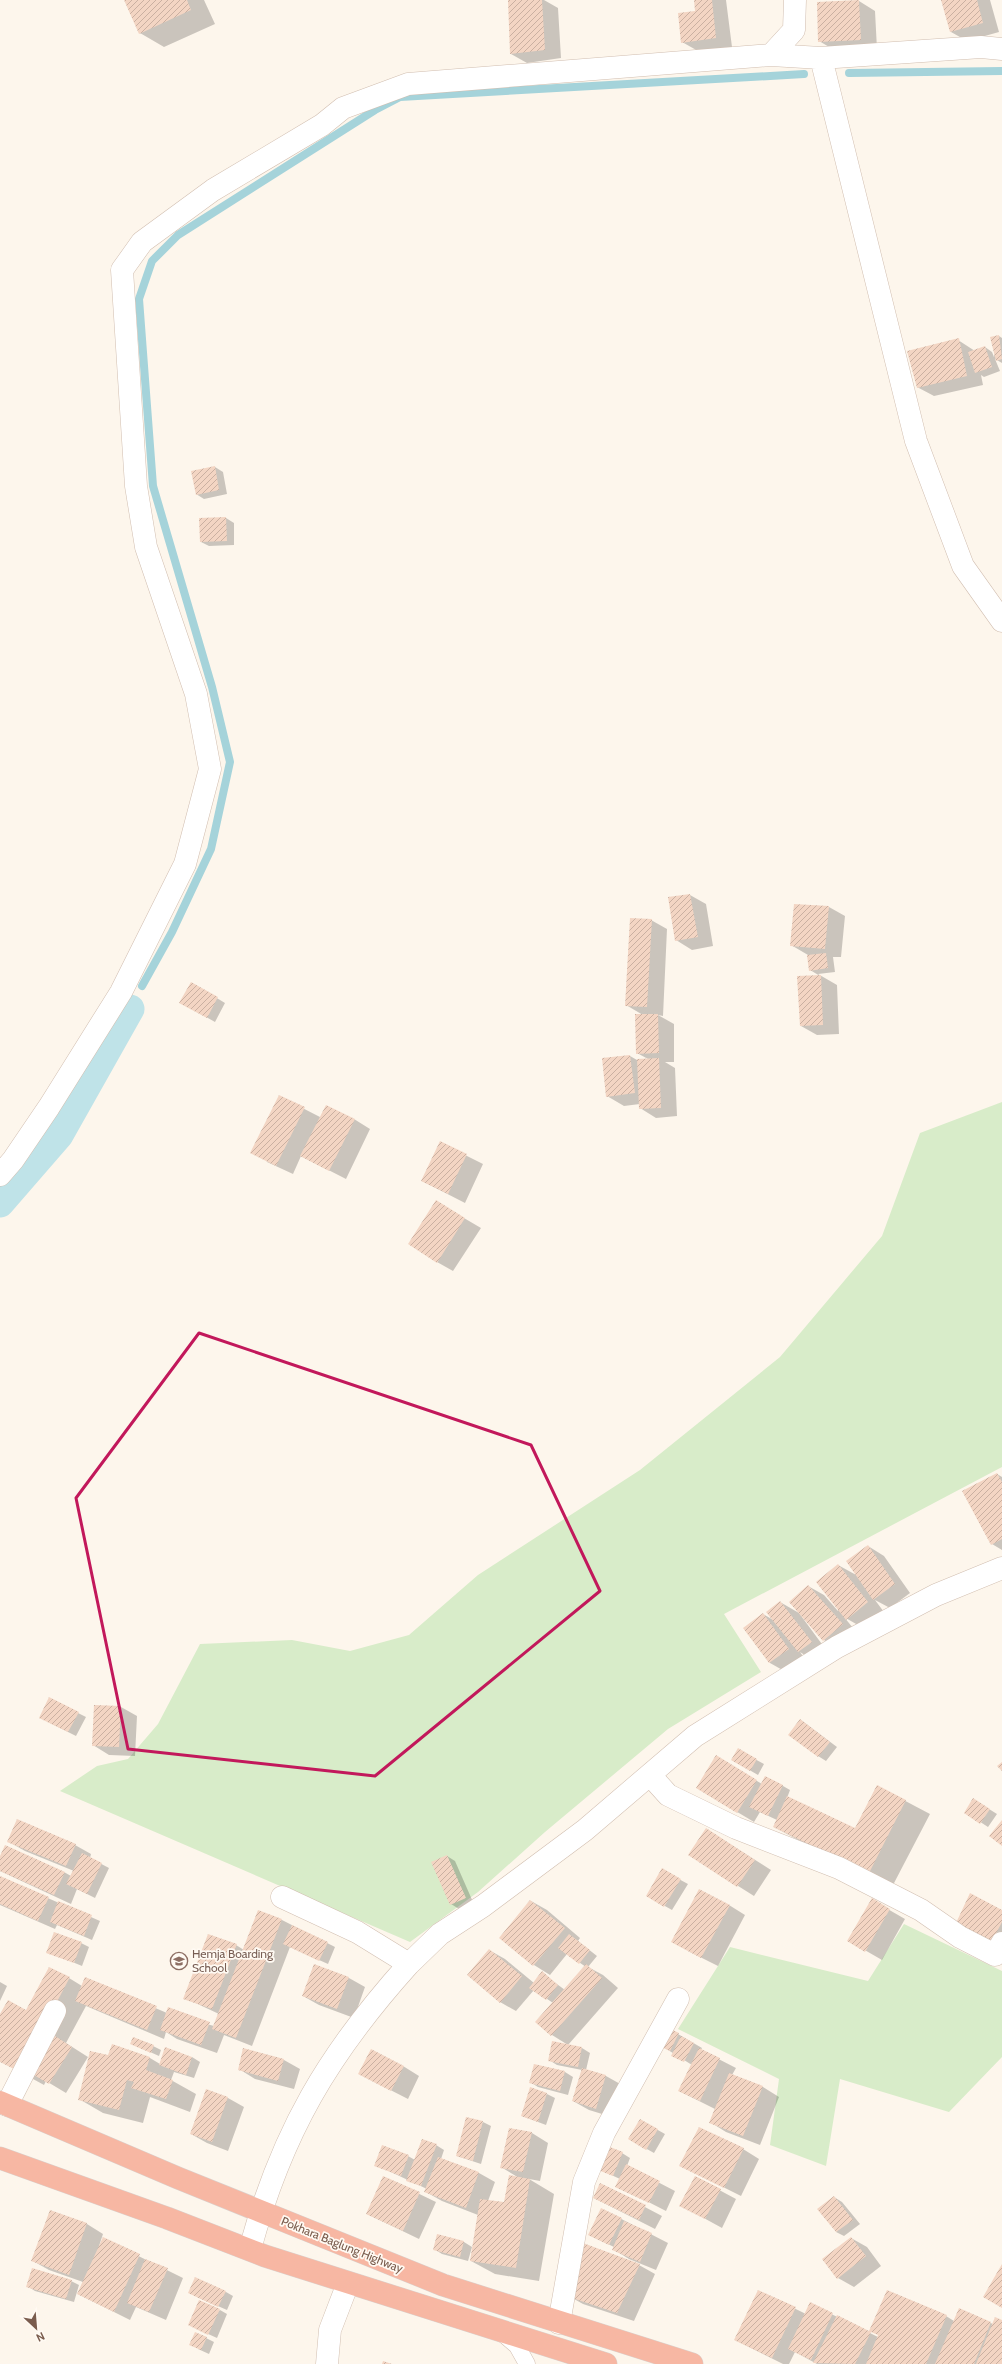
<svg xmlns="http://www.w3.org/2000/svg" width="1002" height="2364" viewBox="0 0 1002 2364" font-family="Cabin,sans-serif">
  <style>
    .grass { fill: #d8ecc9 }
    .shadow { fill: #0003 }
    .lines { fill: none; stroke-linecap: round; stroke-linejoin: round }
    .stream { stroke: #a5d3da; stroke-width: 8 }
    .canal { stroke: #bfe3e8; stroke-width: 29 }
    .building { fill: url(#building-hatch) }
    .lane-casing { stroke: #d1beb0; stroke-width: 17 }
    .street-casing { stroke: #d1beb0; stroke-width: 23 }
    .highway-casing { stroke: #dad1cd; stroke-width: 23 }
    .lane { stroke: #fff; stroke-width: 16 }
    .street { stroke: #fff; stroke-width: 22 }
    .highway { stroke: #f7b7a3; stroke-width: 22 }
    .marked { fill: none; stroke: #c2185b; stroke-width: 3; stroke-linejoin: round }
    .labels { text-anchor: middle; stroke-width: 3.5; stroke-linejoin: round; paint-order: stroke }
    .education-label { font-size: 12px; fill: #785e54; stroke: #fffaf3; text-anchor: start }
    .street-label { font-size: 12px; fill: #7a5c4d; stroke: #fffaf3 }
  </style>
  <defs>
    <pattern id="building-hatch" width="6" height="6" patternUnits="userSpaceOnUse"><rect width="6" height="6" fill="#f3d5c3"/><path d="M-1 1l2-2M0 6l6-6M5 7l2-2" fill="none" stroke="#cab0a1"/></pattern>
  </defs>
  <rect width="100%" height="100%" fill="#fdf6ec"/>
  <path class="grass" d="M1002,1102V1467L724,1614L761,1672L668,1729L545,1832L478,1892L410,1942L60,1791L97,1766L128,1759L158,1724L200,1644L292,1640L350,1651L409,1635L478,1575L640,1470L780,1357L882,1236L920,1133Z
    M904,1924L1002,1971V2057L949,2112L840,2079L826,2166L770,2145L779,2079L678,2029L730,1947L868,1981Z"/>
  <path class="shadow" d="M125,0H204L215,24L164,47L140,33Z
    M509,0H544L558,8L561,58L527,63L511,54Z
    M695,0H726L732,47L698,51L682,42L696,12Z
    M942,0H990L999,32L967,41L951,32Z
    M859,1L875,11L877,49L836,51L819,41L818,3Z
    M999,336L1002,338V363L995,359L1000,371L984,377L981,375L983,385L934,396L917,387L958,340L975,351L985,347L992,352L994,357Z
    M215,467L223,472L227,494L204,499L196,494Z
    M226,518L234,523V545L209,546L201,542Z
    M690,895L706,904L713,946L692,950L676,940Z
    M829,907L845,916L841,957H833L835,972L818,974L837,985L839,1034L817,1035L801,1026L820,976L810,970L808,955L791,945Z
    M651,920L667,929L663,1016L658,1015L674,1024V1062H665L675,1068L677,1116L656,1118L640,1108V1104L624,1106L607,1096L630,1056L637,1060L648,1059L637,1053L643,1015L626,1005Z
    M192,983L225,1003L215,1022L181,1003Z
    M279,1096L320,1117L354,1119L370,1129L346,1179L301,1156L293,1174L267,1162Z
    M441,1143L483,1164L465,1203L422,1181Z
    M452,1211L481,1228L453,1271L437,1262Z
    M997,1474L1002,1477V1550L992,1544Z
    M868,1546L884,1556L910,1593L890,1608L875,1600L884,1612L863,1628L844,1617L858,1634L840,1650L824,1640L790,1602L808,1586L824,1595L838,1611V1565L858,1576Z
    M780,1602L799,1613L827,1651L814,1661L800,1652L805,1659L786,1672L770,1663L745,1628L763,1614L775,1621Z
    M95,1706L121,1707L137,1716L135,1756L109,1755L93,1745Z
    M78,1713L86,1717L76,1736L48,1722Z
    M801,1720L837,1747L826,1761L818,1756Z
    M738,1750L764,1764L758,1775L732,1760Z
    M732,1766L762,1784L766,1777L783,1786L790,1790L787,1798L855,1829L877,1786L930,1814L893,1885L798,1840L774,1827L777,1820L760,1812L754,1822L697,1788Z
    M981,1804L997,1814L988,1827L965,1812Z
    M706,1829L771,1870L754,1896L689,1855Z
    M9,1842L75,1845L91,1854L90,1858L109,1868L95,1898L77,1889L71,1904L0,1871V1859L64,1872L71,1876L74,1871L25,1851Z
    M447,1856L455,1861L473,1902L459,1909L451,1904Z
    M662,1870L688,1884L672,1910L647,1896Z
    M0,1877L100,1921L92,1940L57,1925L55,1929L0,1905Z
    M872,1900L905,1919L882,1960L849,1941Z
    M531,1901L547,1910L580,1938L578,1941L597,1956L588,1967L603,1975L618,1988L568,2045L552,2035L537,2022L553,2003L534,1990L516,2011L500,2002L489,1950L505,1959L534,1983L542,1973L565,1990L586,1967L567,1954L550,1975L534,1965Z
    M729,1905L745,1915L718,1966L688,1951Z
    M1002,1911V1946L973,1932Z
    M282,1920L335,1947L328,1964L290,1947L252,2046L224,2035L217,2053L177,2039L166,2032L164,2039L86,2006L66,2043L88,2057L66,2093L46,2081L44,2085L0,2061V2016L27,2011L69,1978L82,1986L85,1978L167,2013L214,2026L219,2014L185,1998L236,1945L244,1950Z
    M81,1943L89,1947L82,1966L48,1952Z
    M314,1965L349,1978L365,1987L354,2018L319,2005L303,1996Z
    M0,1982L7,1986L0,2001Z
    M678,2034L702,2048L701,2050L736,2068L732,2075L763,2087L779,2097L760,2145L726,2132L710,2122L715,2109L679,2091L692,2065L660,2045Z
    M553,2042L582,2048L590,2053L586,2070L606,2076L622,2085L612,2117L589,2110L573,2101L582,2070L557,2065L549,2060Z
    M132,2044L153,2046L161,2050L159,2056Z
    M112,2046L150,2058L160,2064L192,2057L200,2062L194,2078L174,2072L171,2080L196,2094L190,2112L150,2097L143,2123L103,2113L79,2099L109,2056Z
    M284,2060L300,2069L294,2089L255,2079L239,2069Z
    M535,2065L565,2072L573,2077L568,2095L538,2087L530,2082Z
    M403,2066L419,2076L408,2099L359,2074Z
    M207,2091L228,2098L244,2107L228,2151L207,2143L191,2134Z
    M547,2094L555,2098L546,2125L522,2116Z
    M640,2120L665,2134L654,2153L629,2139Z
    M483,2122L491,2126L481,2164L457,2156Z
    M510,2129L532,2133L548,2143L540,2181L529,2179L554,2194L539,2281L495,2274L471,2261L478,2215L442,2201L426,2192L427,2189L376,2165L408,2156L415,2160L436,2145L444,2150L441,2159L479,2173L495,2182L488,2201L504,2203L519,2178L501,2167Z
    M743,2149L759,2159L741,2196L697,2174Z
    M622,2153L630,2158L627,2166L675,2191L666,2211L617,2186L620,2179L594,2167Z
    M384,2177L436,2202L419,2239L367,2214Z
    M695,2177L736,2199L722,2228L680,2205Z
    M601,2184L662,2216L655,2229L594,2198Z
    M834,2197L842,2202L860,2224L844,2236L836,2232Z
    M602,2209L668,2243L656,2270L629,2259L613,2249L614,2247L589,2235Z
    M50,2211L87,2224L103,2234L99,2246L104,2239L183,2278L166,2320L136,2307L130,2320L78,2294L83,2282L49,2270L33,2261Z
    M438,2235L464,2242L472,2247L468,2261L442,2254L434,2249Z
    M851,2238L867,2247L881,2266L854,2287L838,2278Z
    M639,2265L655,2274L634,2321L583,2304L567,2295Z
    M71,2281L79,2285L74,2302L35,2291L27,2286Z
    M759,2291L806,2314L811,2304L878,2337L946,2316L954,2321L959,2310L993,2324L1002,2321V2364H817L795,2352L789,2364H783L735,2340Z
    M226,2292L233,2296L227,2310L197,2297Z
    M220,2310L227,2314L217,2338L197,2329Z
    M206,2338L214,2342L209,2354L198,2349Z"/>
  <g class="lines">
    <path class="stream" d="M849,73L1002,71
      M142,986L172,932L211,849L230,762L212,687L153,486L139,299L152,261L178,235L375,110L400,97L804,74"/>
    <path class="canal" d="M0,1203L59,1135L130,1009"/>
  </g>
  <path class="building" d="M124,0H187L191,10L139,34Z
    M508,0H542L545,50L510,54Z
    M694,0H712L716,38L681,43L678,13L695,11Z
    M859,0L861,40L818,42L817,2Z
    M941,0H977L983,23L950,32Z
    M999,335L1002,359L996,361L990,337Z
    M959,338L967,376L917,388L907,351Z
    M985,346L992,367L975,373L968,352Z
    M215,466L219,490L196,495L191,471Z
    M226,517L227,541L200,542L199,518Z
    M690,894L698,937L675,941L668,897Z
    M794,904L829,906L825,949L790,946Z
    M630,918L652,919L647,1007L625,1006Z
    M826,953L828,968L809,971L807,955Z
    M821,975L823,1025L800,1026L797,976Z
    M191,982L218,997L207,1018L179,1003Z
    M635,1014H658L659,1053L636,1054Z
    M630,1055L635,1093L606,1097L602,1058Z
    M659,1058L661,1108L639,1109L637,1059Z
    M279,1095L305,1107L276,1166L250,1153Z
    M326,1105L355,1119L329,1171L300,1156Z
    M440,1141L467,1154L448,1194L421,1181Z
    M436,1200L465,1218L437,1263L408,1244Z
    M997,1473L1002,1482V1539L991,1545L962,1491Z
    M868,1545L895,1584L873,1600L846,1561Z
    M838,1564L868,1602L846,1620L816,1582Z
    M808,1585L843,1624L823,1641L789,1602Z
    M780,1601L812,1642L798,1652L766,1612Z
    M763,1613L789,1649L769,1663L743,1628Z
    M49,1697L79,1712L68,1732L39,1718Z
    M94,1705L121,1706L119,1747L92,1746Z
    M800,1719L830,1742L818,1757L788,1735Z
    M738,1748L757,1759L750,1771L731,1760Z
    M716,1755L757,1780L737,1813L696,1788Z
    M1002,1762V1771L997,1766Z
    M765,1776L783,1785L768,1816L749,1807Z
    M877,1785L906,1800L869,1873L773,1827L787,1796L855,1828Z
    M973,1798L990,1809L980,1824L964,1813Z
    M17,1819L76,1844L66,1866L7,1842Z
    M1002,1820V1846L989,1836Z
    M706,1828L755,1860L737,1887L688,1855Z
    M5,1845L65,1872L54,1895L0,1871V1856Z
    M82,1853L102,1863L87,1894L66,1884Z
    M447,1855L466,1898L450,1905L431,1862Z
    M662,1868L681,1879L664,1907L646,1896Z
    M0,1876L49,1897L38,1921L0,1904Z
    M699,1889L730,1905L701,1958L671,1942Z
    M970,1893L1002,1910V1922L992,1941L956,1923Z
    M872,1898L890,1909L865,1952L847,1941Z
    M530,1900L565,1928L533,1966L499,1938Z
    M58,1901L92,1915L84,1936L50,1922Z
    M258,1910L282,1919L236,2038L212,2029Z
    M292,1925L328,1942L319,1961L283,1944Z
    M54,1932L82,1942L74,1963L46,1953Z
    M208,1934L237,1944L212,2009L183,1999Z
    M569,1934L590,1950L579,1964L558,1948Z
    M489,1949L522,1976L500,2003L467,1975Z
    M314,1964L349,1977L337,2009L302,1996Z
    M586,1964L602,1978L551,2036L535,2022Z
    M49,1967L70,1977L20,2072L0,2062V2014L8,2000L26,2010Z
    M542,1971L558,1985L546,2000L529,1988Z
    M85,1977L157,2006L147,2030L75,2001Z
    M168,2007L210,2022L201,2045L160,2030Z
    M667,2027L679,2033L670,2051L659,2046Z
    M52,2034L72,2047L49,2084L29,2072Z
    M681,2036L694,2043L684,2062L671,2056Z
    M133,2037L154,2045L151,2053L130,2044Z
    M552,2041L582,2047L578,2067L548,2061Z
    M112,2044L150,2057L146,2070L173,2080L166,2099L131,2088L134,2082L127,2080L119,2110L78,2100L90,2051L108,2055Z
    M165,2047L192,2057L186,2075L159,2065Z
    M243,2048L284,2059L278,2081L238,2070Z
    M699,2048L720,2058L700,2101L678,2091Z
    M371,2049L404,2066L391,2091L358,2074Z
    M534,2064L565,2071L560,2091L529,2083Z
    M582,2068L606,2075L596,2109L572,2101Z
    M729,2073L763,2086L743,2136L709,2123Z
    M530,2087L547,2093L538,2122L521,2116Z
    M206,2089L228,2097L212,2142L190,2134Z
    M466,2117L483,2121L473,2161L456,2156Z
    M640,2119L658,2129L646,2150L628,2139Z
    M699,2127L744,2148L724,2188L679,2166Z
    M509,2128L532,2132L523,2172L500,2168Z
    M422,2139L437,2144L421,2186L406,2181Z
    M602,2144L623,2152L613,2176L593,2168Z
    M382,2145L409,2155L401,2176L374,2166Z
    M438,2157L479,2172L466,2208L424,2192Z
    M626,2164L660,2181L649,2203L615,2187Z
    M509,2175L530,2179L516,2268L470,2261L480,2199L504,2202Z
    M383,2176L420,2192L403,2231L366,2214Z
    M695,2176L721,2189L705,2219L679,2206Z
    M600,2183L646,2205L639,2220L593,2198Z
    M834,2196L853,2220L836,2232L817,2209Z
    M601,2208L622,2218L609,2245L588,2235Z
    M50,2210L87,2223L69,2275L31,2261Z
    M624,2221L652,2233L640,2262L612,2250Z
    M437,2234L464,2241L460,2257L433,2250Z
    M103,2237L140,2254L114,2312L77,2294Z
    M851,2237L866,2256L837,2279L822,2259Z
    M583,2243L640,2264L617,2313L566,2296Z
    M145,2259L168,2268L149,2312L127,2303Z
    M1002,2264V2308L983,2297Z
    M32,2268L72,2280L66,2299L26,2287Z
    M195,2277L226,2291L218,2307L188,2293Z
    M758,2290L796,2307L772,2358L734,2340Z
    M887,2290L947,2315L926,2364H866L878,2335L871,2332L855,2364L813,2363L837,2315L869,2331Z
    M199,2300L220,2309L208,2335L188,2325Z
    M810,2302L833,2313L811,2360L788,2349Z
    M959,2308L991,2322L974,2364H935Z
    M995,2317L1002,2320V2364H976Z
    M195,2332L207,2337L201,2350L189,2345Z
    M383,2361L392,2364H382Z"/>
  <g class="lines">
    <defs>
      <path id="lane" d="M502,2333L517,2346L527,2364"/>
      <path id="street" d="M771,55L794,30L795,0
        M821,58L916,441L963,566L1002,621
        M0,1175L13,1160L49,1107L121,992L185,864L210,769L196,694L146,547L136,486L122,270L142,242L213,190L322,125L343,108L408,84L771,55L821,58L981,47L1002,49
        M650,1775L668,1795L736,1828L839,1868L921,1910L960,1937L995,1955L1002,1943
        M282,1897L357,1932L409,1964L440,1934L483,1906L585,1830L695,1736L837,1647L936,1595L1002,1568
        M7,2105L55,2011
        M250,2249C282,2132 328,2054 409,1964
        M559,2323L584,2182L604,2133L678,1999
        M327,2364L330,2330L348,2283"/>
      <path id="highway" d="M0,2102L178,2178L443,2285L692,2364
        M0,2158L167,2218L265,2256L606,2364"/>
    </defs>
    <use href="#lane" class="lane-casing"/>
    <use href="#street" class="street-casing"/>
    <use href="#highway" class="highway-casing"/>
    <use href="#lane" class="lane"/>
    <use href="#street" class="street"/>
    <use href="#highway" class="highway"/>
  </g>
  <path class="marked" d="M199,1333L531,1445L600,1591L375,1776L128,1749L76,1498Z"/>
  <defs>
    <symbol id="school-ring" viewBox="-11 -11 22 22"><circle r="9.5" fill="#fffaf3" stroke="#8d6e63" stroke-width="1.5"/><path d="M0-5L7-2L0 1L-7-2ZM-4 1L0 2.5L4 1V4Q0 6-4 4Z" fill="#8d6e63"/></symbol>
  </defs>
  <g fill-rule="evenodd">
    <use href="#school-ring" x="169" y="1951" width="20" height="20"/>
  </g>
  <g class="labels">
    <g class="education-label">
      <text x="192" y="1958">Hemja Boarding<tspan x="192" dy="14">School</tspan></text>
    </g>
    <g class="street-label">
      <text transform="translate(342 2245) rotate(22)" y="4">Pokhara Baglung Highway</text>
    </g>
  </g>
  <g transform="translate(36 2328) rotate(154)" stroke="#fffaf3" stroke-width="3" paint-order="stroke">
  <path d="M0-3L7 15L0 10L-7 15Z" fill="#7a5c4d"/>
  <text y="-6" font-size="11" font-weight="bold" text-anchor="middle" fill="#7a5c4d">N</text>
  </g>
</svg>
